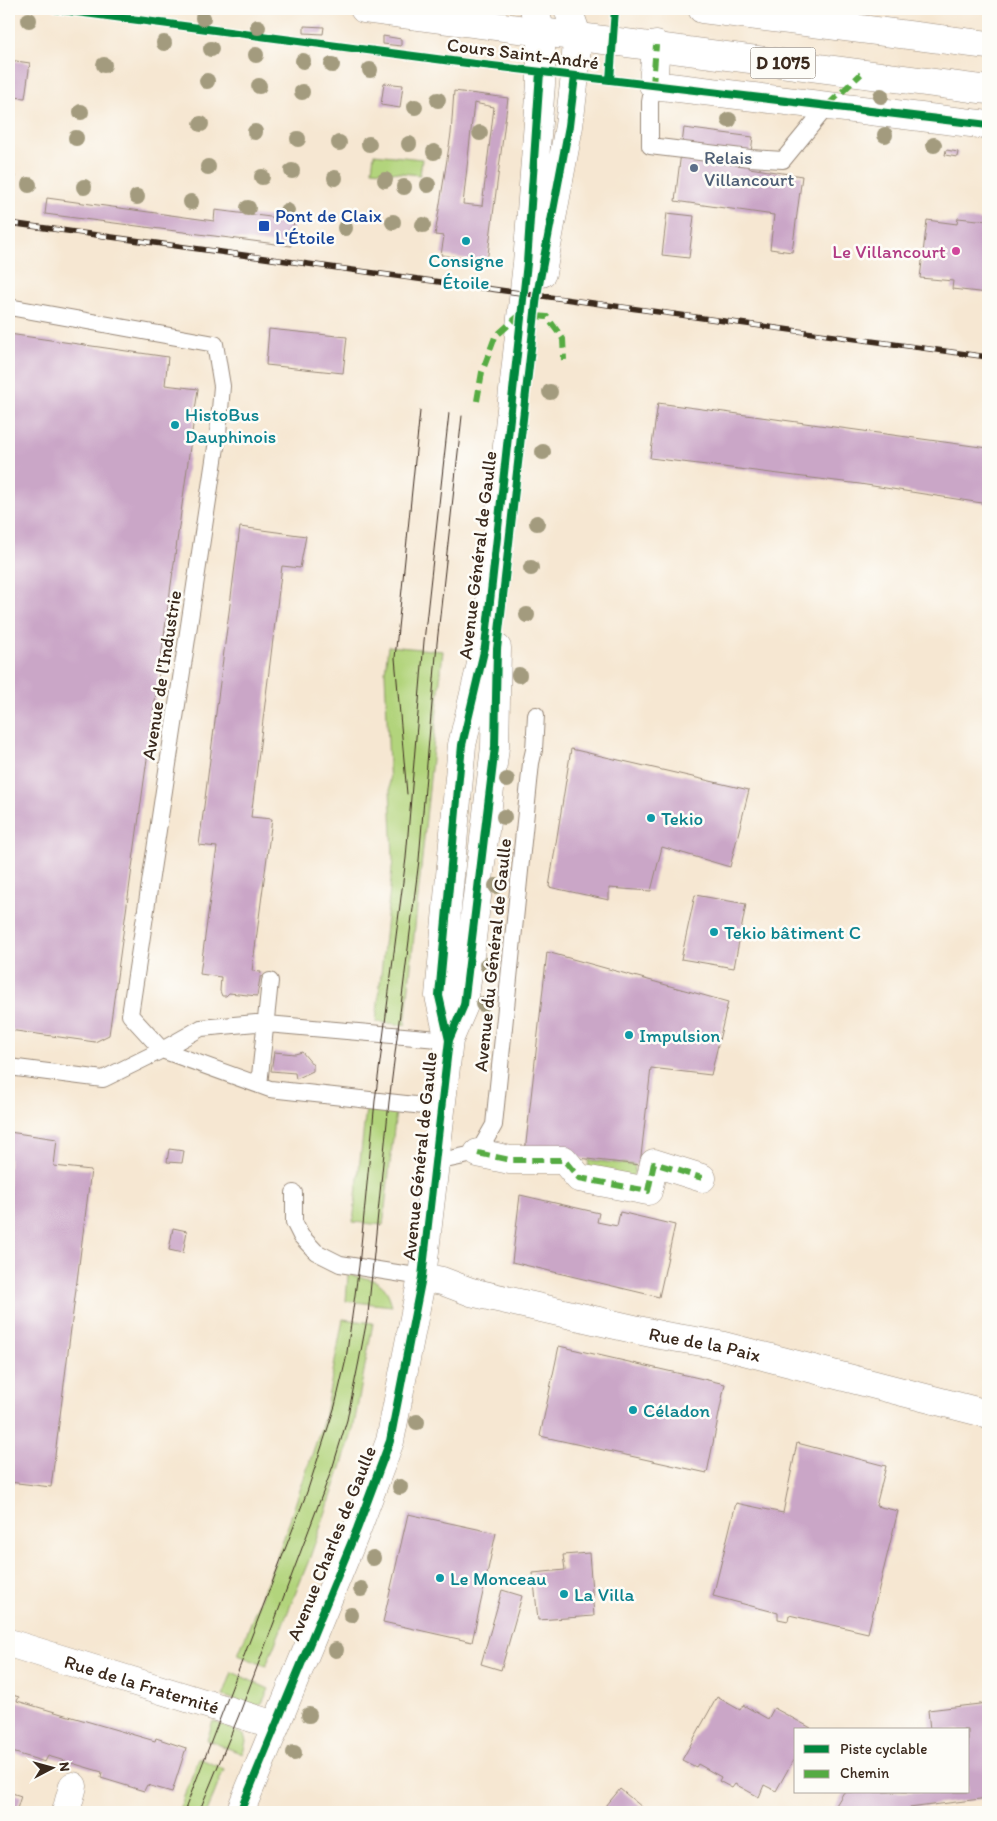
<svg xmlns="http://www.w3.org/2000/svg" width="997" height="1821" viewBox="0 0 997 1821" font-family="Itim,sans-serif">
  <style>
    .green { fill: #b2d47c; stroke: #767f4d }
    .building { fill: #caa6c7; fill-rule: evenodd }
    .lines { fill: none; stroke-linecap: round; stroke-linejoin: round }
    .lane-casing { stroke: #988878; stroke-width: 18 }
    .street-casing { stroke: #988878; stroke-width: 29 }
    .secondary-casing { stroke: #988878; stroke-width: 29 }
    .primary-casing { stroke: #988878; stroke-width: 29 }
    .lane { stroke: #fff; stroke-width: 16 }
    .street { stroke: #fff; stroke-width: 28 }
    .secondary { stroke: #fff; stroke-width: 28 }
    .primary { stroke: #fff; stroke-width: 28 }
    .tram { stroke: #3b2a1e; stroke-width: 1 }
    .rail-casing { stroke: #3b2a1e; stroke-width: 5.5 }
    .rail { stroke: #fdfcf7; stroke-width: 4; stroke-dasharray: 11; stroke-linecap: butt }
    .quiet { stroke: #55ab43; stroke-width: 6; stroke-dasharray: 12 6; stroke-linecap: butt }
    .cycleway-casing { stroke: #fdfcf7; stroke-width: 11 }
    .cycleway { stroke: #00873e; stroke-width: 8 }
    .tree { fill: #a39b7e }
    .service-dot { fill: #5c6f8a; stroke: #fdfcf7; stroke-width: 2 }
    .transit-dot { fill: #1a4fb4; stroke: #fdfcf7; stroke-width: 2 }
    .culture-dot { fill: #0f9aa8; stroke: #fdfcf7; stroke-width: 2 }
    .hotel-dot { fill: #d1479c; stroke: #fdfcf7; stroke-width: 2 }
    .labels { text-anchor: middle; stroke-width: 5; stroke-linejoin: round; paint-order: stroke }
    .shield { fill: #fdfcf7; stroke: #75695f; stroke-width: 1 }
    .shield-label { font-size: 18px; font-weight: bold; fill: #3b2a1e }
    .street-label { font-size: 19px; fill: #3b2a1e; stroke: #fdfcf7 }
    .service-label { font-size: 19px; fill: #4e5e75; stroke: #fdfcf7; text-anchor: start }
    .transit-label { font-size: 19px; fill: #164399; stroke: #fdfcf7; text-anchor: start }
    .hotel-label { font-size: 19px; fill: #b23c85; stroke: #fdfcf7; text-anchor: end }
    .culture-label { font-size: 19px; fill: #0d838f; stroke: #fdfcf7; text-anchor: start }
  </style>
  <rect width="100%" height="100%" fill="#fdfcf7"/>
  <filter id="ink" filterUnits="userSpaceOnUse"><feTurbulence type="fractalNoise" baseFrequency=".02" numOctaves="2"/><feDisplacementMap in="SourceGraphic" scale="10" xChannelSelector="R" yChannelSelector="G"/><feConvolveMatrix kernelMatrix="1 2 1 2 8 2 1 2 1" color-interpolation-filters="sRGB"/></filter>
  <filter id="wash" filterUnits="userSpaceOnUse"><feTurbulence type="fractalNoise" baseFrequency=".0096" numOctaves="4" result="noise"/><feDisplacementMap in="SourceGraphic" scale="20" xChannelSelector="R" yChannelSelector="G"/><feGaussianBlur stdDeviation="1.12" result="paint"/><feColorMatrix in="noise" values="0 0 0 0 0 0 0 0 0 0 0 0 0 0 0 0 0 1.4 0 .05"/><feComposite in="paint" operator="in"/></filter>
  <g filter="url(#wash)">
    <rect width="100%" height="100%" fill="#f6e7d2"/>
    <path class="green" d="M374,154L422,159L420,175L372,170Z
      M388,646L443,651L405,1025L376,1022L393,859L385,672Z
      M366,1108L396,1111L383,1225L353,1222Z
      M589,1160L635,1165L633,1181L587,1176Z
      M348,1275C372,1279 386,1279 392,1306L346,1301Z
      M343,1319L373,1323L353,1430L337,1480L309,1560L266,1666L238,1655L280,1549L324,1419Z
      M232,1672L269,1689L262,1703L257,1706L223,1696Z
      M213,1721L244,1735L246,1741L243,1754L207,1740Z
      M199,1758L224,1769L207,1812H178Z"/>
    <g id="blocks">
      <path class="building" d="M304,26L324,27L323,34L304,33Z
        M383,36L401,39V46L383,44Z
        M9,60L30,63L25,98L11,97L10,106Z
        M384,83L403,85L400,108L381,105Z
        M454,91L508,98L487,262L441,255L444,236L435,235L451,134ZM474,103L494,107L482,206L463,204Z
        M684,128L753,137L749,168L802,176L792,252L770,249L774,215L675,201Z
        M946,150L958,152L957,157L945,155Z
        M9,175L15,176L12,200H9Z
        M47,198L214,221L215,210L294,220L291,246L45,214Z
        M667,213L694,216L689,258L662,255Z
        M958,218L988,221V293L952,289L953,281L920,278L927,220L957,224Z
        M269,329L347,337L343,373L266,365Z
        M9,334L168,357L165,385L198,389L109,1035L95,1042L9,1030Z
        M658,403L988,448V504L860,484L650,458Z
        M240,527L306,536L300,568L282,566L251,817L272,819L252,971L261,972L257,996L229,993L226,996H222L220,991L221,977L200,974L217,847L199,845Z
        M571,749L749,790L730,867L662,847L651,891L609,888V900L549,887Z
        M695,895L746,904L734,968L681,959Z
        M547,952L728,1002L711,1075L651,1068L640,1165L525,1152Z
        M274,1052L295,1054L302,1052L313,1065V1071L296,1079L295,1073L271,1071Z
        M9,1132L57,1139L54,1166L91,1170L51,1487L9,1482Z
        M169,1149L184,1151L182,1163L167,1162Z
        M987,1194H988V1224H984Z
        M520,1195L599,1213L597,1222L617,1226L620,1212L675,1225L659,1297L512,1262Z
        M173,1228L187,1231L183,1253L169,1250Z
        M559,1346L725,1384L707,1473L540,1436Z
        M797,1443L886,1466L876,1506L898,1511L868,1633L789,1615L788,1621L778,1619V1613L713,1596L736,1503L783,1513Z
        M408,1514L496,1533L472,1642L383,1622Z
        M589,1553L594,1616L538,1620L533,1573L565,1570L563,1555Z
        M502,1590L522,1596L501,1670L481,1664Z
        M9,1694L19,1697L17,1701L155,1741L156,1738L186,1748L172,1792L147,1785L144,1791L101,1778L102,1772L48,1756L45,1762L9,1751Z
        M717,1697L740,1710L743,1705L768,1719L774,1708L811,1728L796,1730V1755L776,1791L764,1785L759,1797L735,1784L732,1788L719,1781L721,1777L698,1764L696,1767L682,1760Z
        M988,1703V1798L909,1808V1812H832L844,1792H968V1730H930L928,1710Z
        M620,1789L648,1812H601Z
        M9,1792L21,1796L16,1812H9Z"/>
    </g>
  </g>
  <g filter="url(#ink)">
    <use href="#blocks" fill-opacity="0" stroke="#988878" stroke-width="1"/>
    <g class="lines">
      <defs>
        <path id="lane" d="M653,85L650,102V146L750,158L783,160L829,104
          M9,307L215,344L222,386L218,434L130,1015L162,1050L103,1079L9,1067
          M162,1050L201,1028L256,1023L449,1040
          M162,1050L270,1089L442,1108
          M259,1085L270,981
          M436,1162L478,1153L494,1125L531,763L534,750L536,715
          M294,1193V1222L301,1236L316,1252L340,1264L422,1277"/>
        <g id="street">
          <path d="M832,25L847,9"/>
          <path d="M656,45L653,85L988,125"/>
          <path d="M478,1153L510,1160H564L579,1178L648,1191L654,1163L702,1178"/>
          <path id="s1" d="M422,1277L442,1281L471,1292L660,1335L720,1345L988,1414"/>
          <path id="s2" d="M9,1643L275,1725"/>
          <path d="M66,1812L73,1786"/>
        </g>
        <path id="secondary" d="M542,273L569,126L575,76L577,35L568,9
          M449,1040L464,1005L495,747L497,648
          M240,1812L357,1529L390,1441L422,1277L449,1040L439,996L462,745L485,647L527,263L541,84V31L534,9"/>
        <path id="primary" d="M364,9L988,90
          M702,9L988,45"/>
      </defs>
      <use href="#lane" class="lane-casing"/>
      <use href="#street" class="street-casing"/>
      <use href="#secondary" class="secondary-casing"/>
      <use href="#primary" class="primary-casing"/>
      <use href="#lane" class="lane"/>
      <use href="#street" class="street"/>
      <use href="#secondary" class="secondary"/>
      <use href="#primary" class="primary"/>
      <path class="tram" d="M407,794L395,658L420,411
        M184,1812L307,1492L335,1406L346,1359L359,1266L375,1101L406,858L424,641L449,413
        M199,1812L239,1715L333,1466L347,1420L359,1361L368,1314L389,1102L419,860L437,643L462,416"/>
      <defs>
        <path id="rail" d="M9,223L988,357"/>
      </defs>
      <use href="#rail" class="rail-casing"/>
      <use href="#rail" class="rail"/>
      <path class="quiet" d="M655,86L653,85L656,45
        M829,104L861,74
        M536,316L547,317L563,339L564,360
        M477,401L482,372L495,337L521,314
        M478,1153L510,1160H564L579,1178L648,1191L654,1163L702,1178"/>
      <defs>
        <path id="cycleway" d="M54,9L467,63L988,125
          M610,80L615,9
          M449,1040L464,1005L495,747L497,649L537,295L569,126L575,76
          M240,1812L357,1529L390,1441L422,1277L449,1040L439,996L462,745L485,647L527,263L540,72"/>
      </defs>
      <use href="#cycleway" class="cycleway-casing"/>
      <use href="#cycleway" class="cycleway"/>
    </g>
    <g class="tree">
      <circle cx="203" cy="18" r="8"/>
      <circle cx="29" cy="20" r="8"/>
      <circle cx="258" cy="27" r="8"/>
      <circle cx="164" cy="43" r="8"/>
      <circle cx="211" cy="49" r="8"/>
      <circle cx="256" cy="55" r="8"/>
      <circle cx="303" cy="61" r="8"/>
      <circle cx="104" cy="65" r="8"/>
      <circle cx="332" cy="65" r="8"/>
      <circle cx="370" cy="70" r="8"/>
      <circle cx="207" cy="81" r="8"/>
      <circle cx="259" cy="86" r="8"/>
      <circle cx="302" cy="92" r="8"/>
      <circle cx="881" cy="96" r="8"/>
      <circle cx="438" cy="100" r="8"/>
      <circle cx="415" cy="107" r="8"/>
      <circle cx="81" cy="112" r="8"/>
      <circle cx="729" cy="120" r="8"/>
      <circle cx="201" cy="124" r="8"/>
      <circle cx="255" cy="132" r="8"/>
      <circle cx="480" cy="133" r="8"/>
      <circle cx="885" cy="135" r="8"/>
      <circle cx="76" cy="138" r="8"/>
      <circle cx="298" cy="139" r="8"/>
      <circle cx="339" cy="143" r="8"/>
      <circle cx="369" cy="144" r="8"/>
      <circle cx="409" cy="144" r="8"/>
      <circle cx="934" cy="145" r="8"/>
      <circle cx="434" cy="152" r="8"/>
      <circle cx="208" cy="167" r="8"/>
      <circle cx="292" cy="171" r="8"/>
      <circle cx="262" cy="177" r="8"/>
      <circle cx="335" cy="178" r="8"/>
      <circle cx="385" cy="180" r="8"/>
      <circle cx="29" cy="185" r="8"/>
      <circle cx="428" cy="185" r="8"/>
      <circle cx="84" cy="187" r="8"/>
      <circle cx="404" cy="187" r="8"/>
      <circle cx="137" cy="197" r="8"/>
      <circle cx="191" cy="202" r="8"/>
      <circle cx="248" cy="208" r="8"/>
      <circle cx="287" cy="211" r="8"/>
      <circle cx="393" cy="222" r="8"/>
      <circle cx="423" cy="225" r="8"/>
      <circle cx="345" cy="228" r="8"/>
      <circle cx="550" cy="392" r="8"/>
      <circle cx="543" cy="452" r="8"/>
      <circle cx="537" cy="523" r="8"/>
      <circle cx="531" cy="568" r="8"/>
      <circle cx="527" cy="615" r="8"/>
      <circle cx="519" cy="675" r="8"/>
      <circle cx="507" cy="780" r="8"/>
      <circle cx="504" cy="817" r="8"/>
      <circle cx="496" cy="886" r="8"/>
      <circle cx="487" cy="965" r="8"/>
      <circle cx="483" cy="1004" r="8"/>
      <circle cx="417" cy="1422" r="8"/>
      <circle cx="400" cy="1487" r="8"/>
      <circle cx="373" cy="1558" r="8"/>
      <circle cx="361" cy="1589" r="8"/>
      <circle cx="351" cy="1615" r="8"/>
      <circle cx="336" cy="1650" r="8"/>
      <circle cx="309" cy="1715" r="8"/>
      <circle cx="294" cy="1753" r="8"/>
    </g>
  </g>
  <circle class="service-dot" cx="694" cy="168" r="5"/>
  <rect class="transit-dot" x="258" y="220" width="12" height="12" rx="2.5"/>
  <g class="culture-dot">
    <circle cx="466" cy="241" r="5"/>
    <circle cx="175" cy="425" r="5"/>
    <circle cx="651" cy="818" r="5"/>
    <circle cx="714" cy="932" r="5"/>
    <circle cx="629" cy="1035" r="5"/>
    <circle cx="633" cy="1410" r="5"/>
    <circle cx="440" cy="1578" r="5"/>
    <circle cx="564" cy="1594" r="5"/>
  </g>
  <circle class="hotel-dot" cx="956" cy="251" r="5"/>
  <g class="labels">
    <rect class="shield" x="750.5" y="47.5" width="65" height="31" rx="4"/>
    <g class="shield-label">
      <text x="783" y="69">D 1075</text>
    </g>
    <g class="street-label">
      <text transform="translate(523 53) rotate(7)" y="7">Cours Saint-André</text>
      <text transform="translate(477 555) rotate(-83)" y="7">Avenue Général de Gaulle</text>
      <text transform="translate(161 675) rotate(-81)" y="7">Avenue de l'Industrie</text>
      <text transform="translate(492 955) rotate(-84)" y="7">Avenue du Général de Gaulle</text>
      <text transform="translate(419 1156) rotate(-84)" y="7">Avenue Général de Gaulle</text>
      <text dy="7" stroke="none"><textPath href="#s1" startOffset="291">Rue de la Paix</textPath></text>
      <text transform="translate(331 1543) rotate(-68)" y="7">Avenue Charles de Gaulle</text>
      <text dy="7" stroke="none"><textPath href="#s2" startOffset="139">Rue de la Fraternité</textPath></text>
    </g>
    <g class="service-label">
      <text x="704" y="164">Relais<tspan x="704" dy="22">Villancourt</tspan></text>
    </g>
    <g class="transit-label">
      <text x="275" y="222">Pont de Claix<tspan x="275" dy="22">L'Étoile</tspan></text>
    </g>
    <g class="hotel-label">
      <text x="946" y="258">Le Villancourt</text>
    </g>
    <g class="culture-label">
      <text x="466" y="267" text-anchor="middle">Consigne<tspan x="466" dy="22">Étoile</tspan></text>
      <text x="185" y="421">HistoBus<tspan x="185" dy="22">Dauphinois</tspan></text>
      <text x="661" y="825">Tekio</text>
      <text x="724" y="939">Tekio bâtiment C</text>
      <text x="639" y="1042">Impulsion</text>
      <text x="643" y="1417">Céladon</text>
      <text x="450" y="1585">Le Monceau</text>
      <text x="574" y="1601">La Villa</text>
    </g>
  </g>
  <rect width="997" height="1821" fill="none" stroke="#fdfcf7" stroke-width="30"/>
  <rect x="794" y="1728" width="175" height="65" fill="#fdfcf7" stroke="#afa8a0"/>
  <rect x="804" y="1745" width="25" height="8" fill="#00873e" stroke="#afa8a0"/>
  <text x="840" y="1754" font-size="15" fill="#3b2a1e">Piste cyclable</text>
  <rect x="804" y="1770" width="25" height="8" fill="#55ab43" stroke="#afa8a0"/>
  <text x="840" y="1778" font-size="15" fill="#3b2a1e">Chemin</text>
  <g transform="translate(52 1768) rotate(84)" stroke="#fdfcf7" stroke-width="4" paint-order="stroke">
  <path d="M0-4L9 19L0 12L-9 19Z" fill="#3b2a1e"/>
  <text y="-8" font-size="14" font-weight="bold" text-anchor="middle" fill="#3b2a1e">N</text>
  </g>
</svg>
